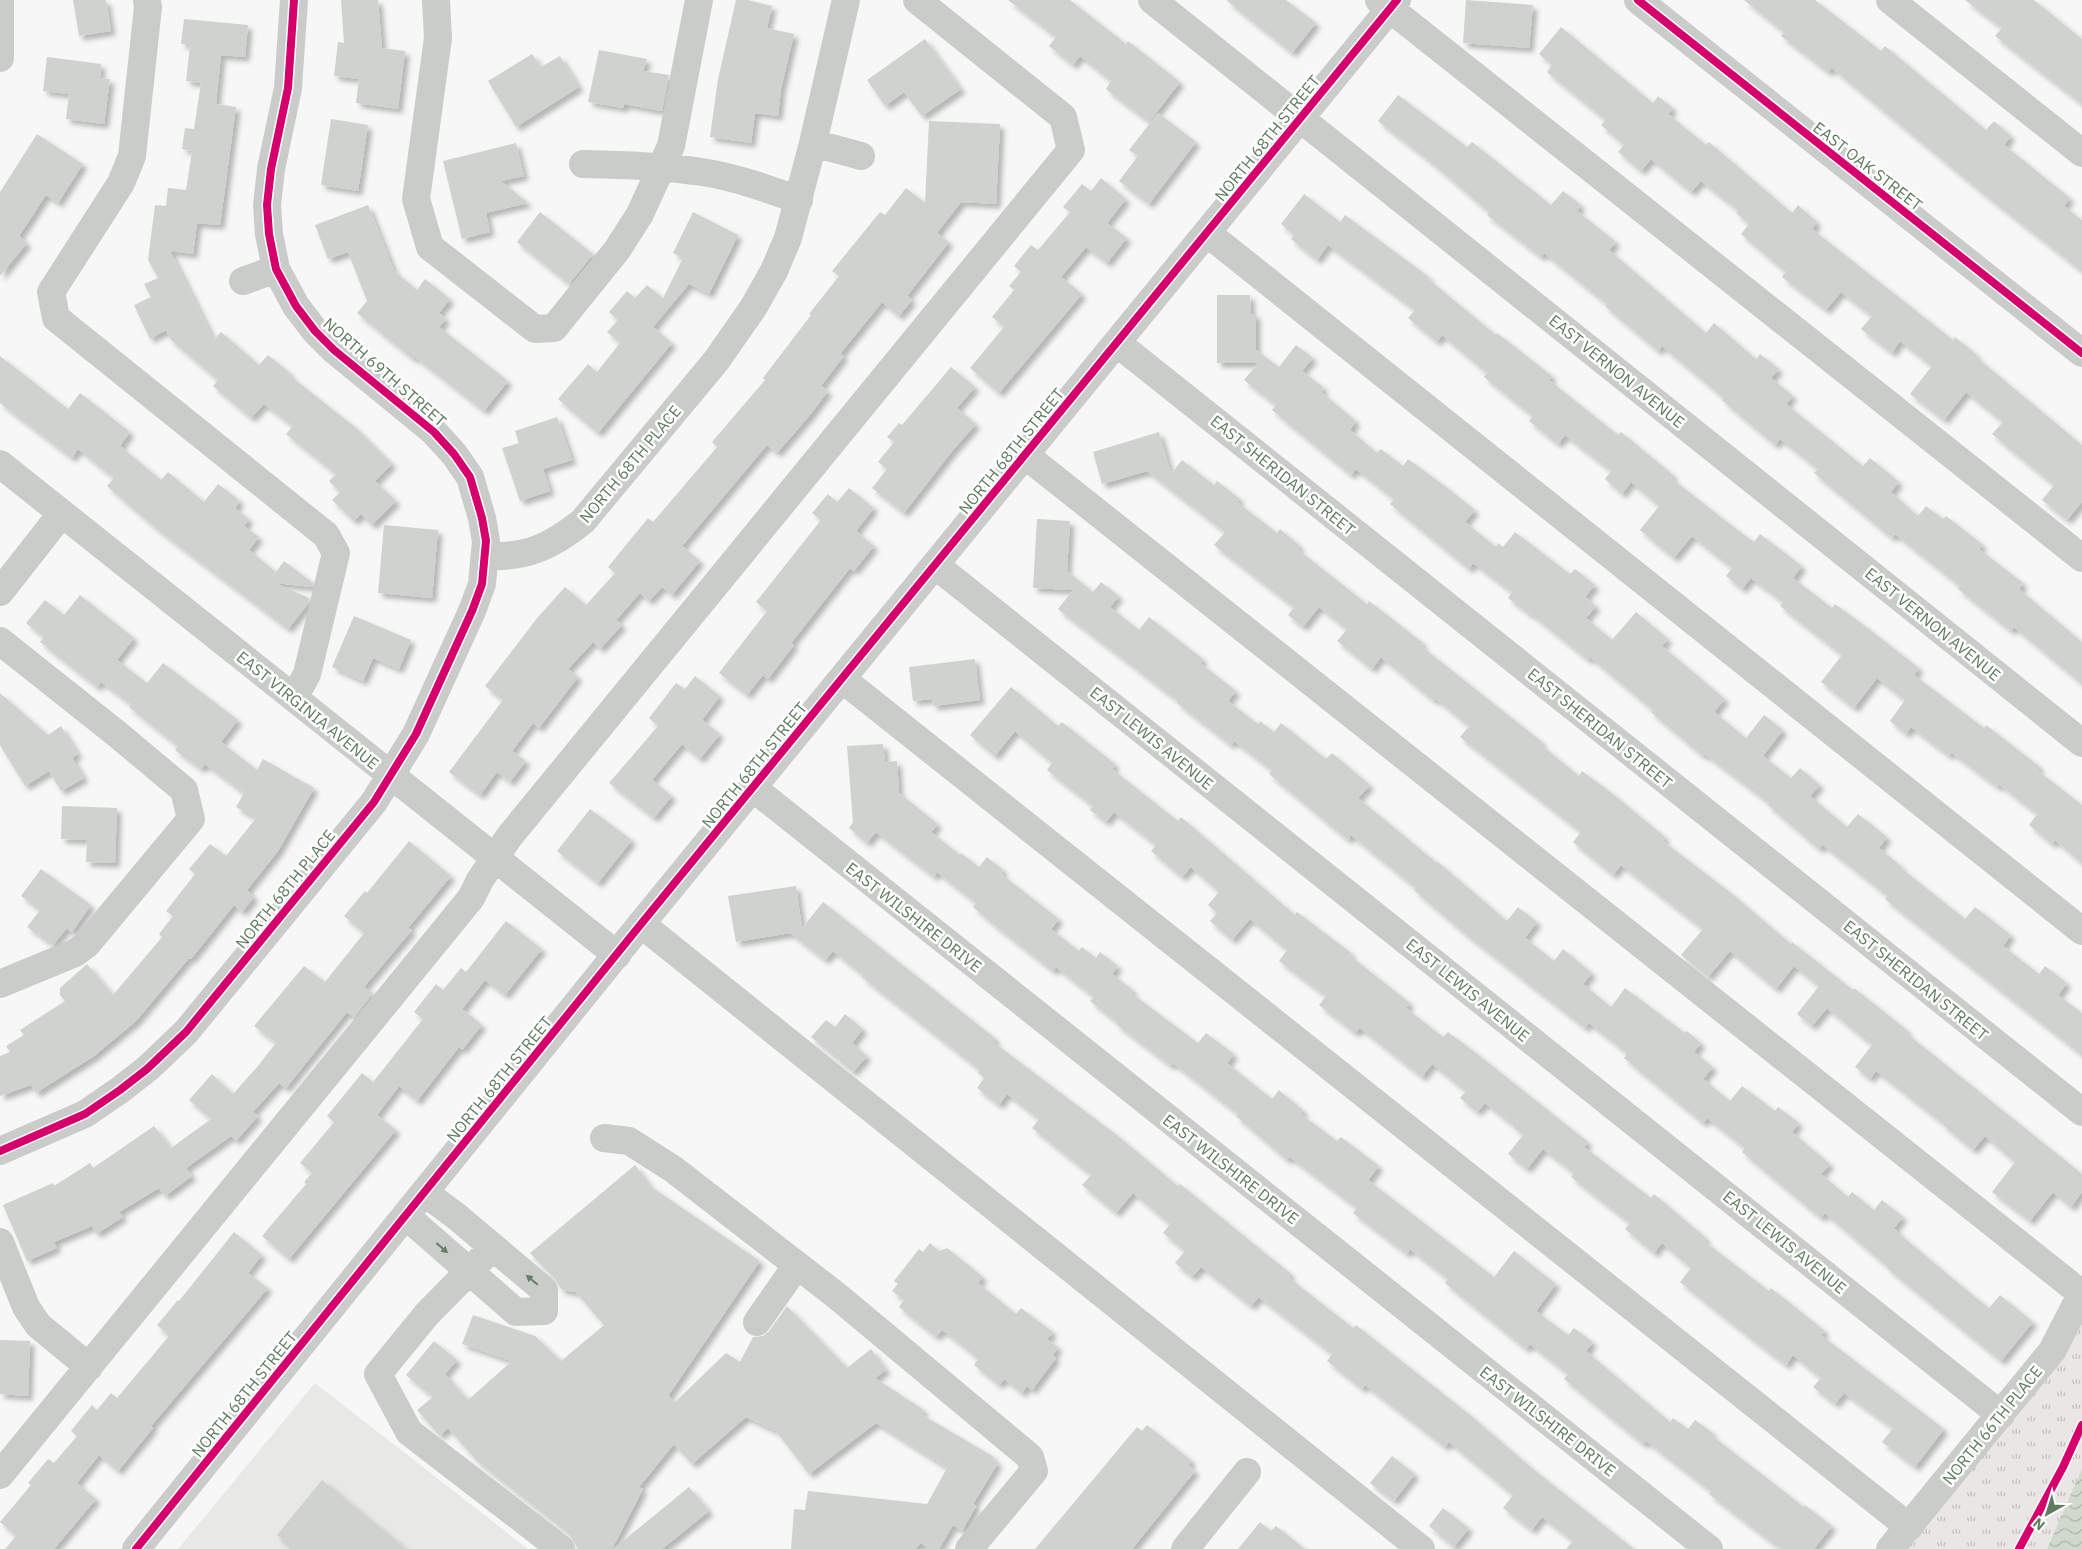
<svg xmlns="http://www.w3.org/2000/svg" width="2082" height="1549" viewBox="0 0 2082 1549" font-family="'IBM Plex Sans',sans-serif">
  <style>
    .built { fill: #e8e9e7 }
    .grass { fill: url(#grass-tufts) }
    .water { fill: url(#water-waves) }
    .building { fill: #cfd2cf; filter: url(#shadow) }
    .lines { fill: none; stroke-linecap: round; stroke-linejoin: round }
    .minor { stroke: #caccca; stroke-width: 28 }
    .cycleway-casing { stroke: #fff; stroke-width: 11 }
    .cycleway { stroke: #d6006c; stroke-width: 8 }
    .oneway { fill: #647f64 }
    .labels { text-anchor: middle; stroke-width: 5; stroke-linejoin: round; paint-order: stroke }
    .street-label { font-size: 16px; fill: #5f7b5f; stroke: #fff }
  </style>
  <defs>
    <pattern id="grass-tufts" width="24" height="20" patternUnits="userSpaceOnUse" patternTransform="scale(1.25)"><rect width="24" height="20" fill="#eae6e5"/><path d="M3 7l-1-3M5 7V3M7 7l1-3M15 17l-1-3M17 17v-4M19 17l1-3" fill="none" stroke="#c1bfbd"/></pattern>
    <pattern id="water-waves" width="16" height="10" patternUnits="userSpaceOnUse" patternTransform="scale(1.25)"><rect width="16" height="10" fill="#d1d9cf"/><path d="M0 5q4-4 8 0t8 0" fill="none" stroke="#adb5ab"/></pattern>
    <filter id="shadow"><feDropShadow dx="4.5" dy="4.5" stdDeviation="2.5" flood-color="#0004"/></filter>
  </defs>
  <rect width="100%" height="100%" fill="#f7f7f7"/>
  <path class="built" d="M315,1383L528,1549H178Z"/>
  <path class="grass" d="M2082,1293V1549H1890Z"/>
  <path class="water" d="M2082,1469V1549H2047Z"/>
  <path class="building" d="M73,0H106L111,31L79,36Z
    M341,0H378L382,48L405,51L398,109L356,103L359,79L334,76L338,42L344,43Z
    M736,0H748L772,6L767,28L794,34L781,89L778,116L755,113L751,143L710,137L718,79Z
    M1008,0H1070L1126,44L1128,41L1180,82L1149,122L1106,89L1111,81L1080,56L1073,65L1049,46L1056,37Z
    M1226,0H1286L1316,23L1292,53Z
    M1466,0L1533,5L1529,48L1463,43Z
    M1744,0H1815L1881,51L1885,46L1986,130L1994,121L2011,136L2004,145L2070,198L2064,206L2082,220V271L1985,195L1832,68L1828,72L1781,36L1784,32Z
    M1965,0H2034L2082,39V104L1995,36L2002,28Z
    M184,19L248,25L245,57L221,55L216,104L236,107L220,225L197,223L193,254L170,251L214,340L221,332L259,365L268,355L290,373L289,375L356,428L392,464L375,481L396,501L372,525L361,514L354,521L332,500L340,492L329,481L336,474L286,434L293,426L264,404L251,418L213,386L218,380L171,340L166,330L150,339L134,305L151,297L144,284L158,278L148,260L155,205L166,206L168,188L186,190L192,151L182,149L185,128L194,129L201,83L186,81L190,45L181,44Z
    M1561,27L1653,103L1658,96L1673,108L1668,114L1706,145L1709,142L1792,213L1798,205L1817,222L1812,229L1953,340L1955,337L1977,355L1976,357L2082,445V502L2067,520L2042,500L2054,485L1992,434L2003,422L1966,392L1944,420L1910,394L1932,366L1900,341L1892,353L1861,329L1872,316L1841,292L1826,310L1782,277L1786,272L1741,234L1749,224L1736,213L1738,210L1701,181L1691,192L1651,159L1641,171L1618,152L1624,145L1601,125L1606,120L1547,72L1552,65L1539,54Z
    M925,39L961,89L922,116L904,92L885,106L867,80Z
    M599,50L647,59L643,71L669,75L662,111L624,104V108L588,102Z
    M532,54L541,67L560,56L579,87L516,127L488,81Z
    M47,57L101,64L100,78L110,79L104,124L66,119L69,94L43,91Z
    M1398,95L1467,147L1472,142L1551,205L1563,191L1581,205L1577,211L1616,242L1609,250L1706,333L1714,323L1756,359L1760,354L1779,369L1771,378L1793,396L1786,404L1863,466L1870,458L1899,482L1891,492L1918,516L1926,506L1943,519L1946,516L1983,545L1979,549L2023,583L2019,589L2082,642V684L2014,627L2011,631L1958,589L1960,586L1895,534L1892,538L1814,473L1818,469L1780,439L1775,445L1722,400L1724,398L1662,346L1658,351L1605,306L1607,304L1544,253L1541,257L1487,215L1489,212L1432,163L1378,121Z
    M1158,113L1196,142L1149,204L1119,181L1138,156L1129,150Z
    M331,119L368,125L358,191L321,185Z
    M929,121L1000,124L996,204L961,202L937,233L949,242L907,296L912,300L899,316L882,302L840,354L844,356L821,386L828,391L810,415L777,453L767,445L682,546L700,561L672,595L662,587L649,601L640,593L616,620L622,625L600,649L593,642L568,669L578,677L539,728L533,723L512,751L526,761L510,782L497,772L480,795L449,772L503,700L485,686L538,617L565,587L586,605L615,573L608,567L648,518L653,522L717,447L712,442L765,380L763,378L811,315L809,314L839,276L832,271L880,212L885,215L906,188L925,203Z
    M37,134L83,164L58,203L46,195L19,236L27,243L0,276V192Z
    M516,143L524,176L501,181L528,203L486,213L490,232L462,239L443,161Z
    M1101,178L1126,199L1107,223L1127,238L1107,263L1086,247L1061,277L1082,294L999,393L970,368L1004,327L992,317L1014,290L1009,286L1021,272L1014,266L1031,245L1038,250L1070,212L1063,207L1082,184L1091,191Z
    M1304,194L1340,222L1345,215L1429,277L1428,279L1496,335L1497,333L1552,376L1549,380L1618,435L1621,432L1673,475L1671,478L1740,532L1754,542L1760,534L1802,566L1793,578L1832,608L1835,604L1865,626L1919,668L1914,675L1984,728L1986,725L2040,767L2037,770L2082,805V863L2055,840L2052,844L2029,825L2037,814L1999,784L1997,787L1951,752L1949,756L1911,727L1906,734L1890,721L1905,700L1877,678L1854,708L1821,682L1842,655L1780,606L1783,602L1751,578L1742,589L1726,576L1732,568L1692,536L1674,558L1640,530L1659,506L1631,482L1622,494L1605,479L1611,471L1565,435L1558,444L1529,421L1533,416L1484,377L1487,373L1442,335L1437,342L1408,318L1415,310L1328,245L1317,260L1291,239L1294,235L1281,224Z
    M368,205L394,271L417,290L425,279L450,299L439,313L446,319L439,327L508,381L484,411L415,357L413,359L357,313L367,301L348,252L328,259L315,225Z
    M540,212L593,254L569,284L517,242Z
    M693,212L738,235L709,294L689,284L653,327L672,343L598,433L558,399L588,364L597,372L620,343L607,332L618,320L609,312L627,291L635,298L647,285L663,298L683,258L673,253Z
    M1217,295H1250L1251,314H1256V350L1279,367L1296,345L1313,358L1302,371L1324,388L1321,392L1356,421L1350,430L1377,453L1381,449L1403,466L1408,459L1446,487L1475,510L1465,522L1496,547L1498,543L1503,547L1515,532L1570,574L1575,569L1595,585L1585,597L1596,606L1586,618L1612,640L1636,612L1668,639L1662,646L1725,699L1714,712L1746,738L1764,715L1783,730L1763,756L1791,778L1800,768L1820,785L1810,796L1847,827L1858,814L1887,837L1879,848L1902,867L1901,868L1965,919L1975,907L2011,935L2003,946L2039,974L2045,966L2067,983L2058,995L2082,1013V1055L1885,899L1888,896L1823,845L1819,849L1768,805L1769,803L1705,754L1703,756L1651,712L1653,710L1590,657L1588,660L1530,613L1529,614L1508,598L1512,592L1473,563L1469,569L1390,504L1394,499L1356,469L1351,475L1272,410L1276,405L1244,380L1258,363H1217Z
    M0,356L68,409L80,393L130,432L120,446L161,480L168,472L204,502L218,484L240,501L235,508L249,519L244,526L259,537L249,550L276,572L284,561L313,583L312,587L275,583L309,598L308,604L288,629L157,529L107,486L114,478L78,449L72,458L0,403Z
    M951,367L975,387L957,408L976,424L953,450L904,513L872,488L887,469L878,462L894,442L887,437L899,423L902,425Z
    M557,417L572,460L543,469L550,491L520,501L502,448L519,443L515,431Z
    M1159,432L1171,474L1182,460L1214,485L1217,481L1240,499L1237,502L1277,533L1280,529L1300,546L1297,549L1367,604L1369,601L1423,643L1421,646L1542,742L1540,744L1579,776L1582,771L1613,794L1665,837L1663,841L1731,893L1791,944L1792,942L1853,990L1854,988L1908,1031L1906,1033L2082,1174V1192L2071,1207L2053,1192L2030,1221L1992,1192L2015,1162L1985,1136L1973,1150L1943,1125L1944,1124L1876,1071L1870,1079L1855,1067L1872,1045L1827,1008L1812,1026L1797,1014L1819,986L1794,966L1776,989L1730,951L1708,977L1681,955L1703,929L1621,865L1613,875L1573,842L1581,832L1460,737L1469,726L1436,699L1434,701L1381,657L1372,669L1337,641L1347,629L1319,607L1303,627L1288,615L1294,607L1214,545L1225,532L1147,471L1102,484L1093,452Z
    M849,488L874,508L856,531L874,546L854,571L850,568L791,643L794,645L768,679L763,675L747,695L719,673L767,611L756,602L821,520L812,513L828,494L837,502Z
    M1037,519L1070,521L1067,571L1093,592L1101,582L1119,596L1110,607L1139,630L1149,617L1203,659L1200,663L1236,691L1228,701L1258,724L1260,721L1274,732L1281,723L1326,759L1332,753L1370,785L1358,798L1437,863L1438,862L1507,921L1518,907L1537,922L1525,938L1554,961L1563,949L1592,973L1583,984L1611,1007L1625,988L1685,1033L1687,1031L1701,1043L1694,1052L1713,1067L1703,1079L1730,1101L1742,1086L1775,1111L1778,1107L1799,1123L1792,1132L1830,1164L1821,1174L1848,1197L1852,1192L1874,1210L1882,1200L1903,1217L1894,1228L1903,1237L1969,1292L1989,1308L2000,1295L2033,1322L2001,1361L1887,1268L1888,1267L1825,1213L1821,1218L1742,1152L1745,1148L1707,1118L1703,1123L1624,1058L1627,1053L1589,1023L1585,1028L1463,932L1414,890L1416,888L1351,835L1348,840L1269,774L1272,770L1234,741L1231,745L1177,703L1178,701L1058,609L1073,590L1033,588Z
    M384,525L438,530L432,598L378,593Z
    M80,595L134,638L117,660L147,683L163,663L238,720L221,742L257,770L263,759L314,788L278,851L247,890L254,897L242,912L234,905L191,959L189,958L136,1021L94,1056L36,1093L31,1085L0,1096V1056L10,1052L6,1046L24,1035L20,1030L65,1001L60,995V988L87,964L113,995L162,937L159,934L173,916L166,911L195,874L189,869L210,844L226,856L256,818L236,807L244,793L205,764L201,769L175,750L178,746L129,707L131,704L101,682L97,687L40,642L44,637L26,623L45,600L64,615Z
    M354,616L411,640L399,669L373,658L363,681L332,667Z
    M975,659L980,700L933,706L932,699L913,701L909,667Z
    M695,676L720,696L702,720L720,734L700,759L682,744L652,780L672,796L654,818L609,783L658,726L649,718L676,683L685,689Z
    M1011,687L1058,726L1062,722L1115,764L1112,769L1178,821L1181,817L1295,915L1297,912L1351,953L1349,955L1410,1003L1406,1008L1443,1037L1448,1032L1476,1053L1588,1142L1584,1147L1651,1198L1654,1194L1706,1238L1704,1241L1769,1291L1771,1288L1825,1331L1821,1335L1944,1429L1915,1467L1882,1442L1893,1428L1844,1393L1835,1404L1813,1387L1821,1378L1793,1355L1786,1365L1739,1329L1680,1282L1691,1268L1662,1243L1654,1253L1625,1229L1630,1223L1571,1177L1574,1173L1543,1149L1527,1169L1508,1154L1523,1135L1513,1127L1514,1126L1485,1103L1477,1112L1460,1098L1466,1091L1432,1064L1422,1077L1360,1028L1355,1033L1319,1005L1326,996L1279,961L1287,950L1250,919L1232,940L1210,921L1217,913L1208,905L1219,892L1191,867L1182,877L1151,851L1156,845L1114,812L1106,822L1090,810L1093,806L1047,770L1052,763L1015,731L995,756L970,735Z
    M0,693L48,735L61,726L78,754L72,758L84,778L61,791L49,771L25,786L0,745Z
    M883,744L885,762L897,761L899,793L938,824L931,832L960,855L961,853L979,867L987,857L1003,870L1001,874L1059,919L1051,929L1079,951L1082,947L1096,958L1100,952L1118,966L1112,974L1133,990L1131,993L1198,1043L1206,1033L1234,1054L1227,1063L1272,1099L1279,1090L1304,1111L1301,1114L1337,1141L1341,1137L1379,1166L1368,1180L1494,1277L1514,1251L1556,1284L1536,1311L1568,1335L1574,1328L1593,1342L1586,1351L1670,1422L1673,1418L1688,1429L1695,1420L1713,1433L1711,1435L1804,1507L1805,1505L1832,1526L1814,1549H1782L1765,1537L1709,1494L1711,1491L1646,1441L1643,1444L1564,1379L1568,1374L1530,1344L1526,1349L1445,1283L1448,1279L1410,1249L1407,1254L1353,1213L1357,1208L1290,1157L1287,1160L1236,1116L1238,1114L1173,1063L1171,1066L1116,1024L1117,1022L1090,1001L1094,997L1056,967L1053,971L998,928L973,907L976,903L937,872L934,877L876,832L867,843L849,828L853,822L847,746Z
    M62,806L117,808L115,863L86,862L87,840L61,839Z
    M590,809L632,840L598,883L557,851Z
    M409,841L451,876L408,928L412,930L364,987L373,993L354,1017L347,1012L286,1088L279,1083L253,1112L258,1116L236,1141L231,1136L186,1168L192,1176L165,1196L159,1188L119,1212L123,1217L96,1234L92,1226L54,1242L57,1248L27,1261L3,1205L53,1183L54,1186L90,1163L93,1168L154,1126L171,1148L211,1119L189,1100L212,1074L233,1094L257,1067L276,1043L254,1026L304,966L325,982L364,933L344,916L365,891L367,893Z
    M41,869L91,905L72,932L67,928L53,945L27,927L40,910L21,896Z
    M796,886L802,928L823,902L996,1039L993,1042L1118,1136L1178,1186L1180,1184L1291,1274L1288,1277L1353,1328L1356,1325L1470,1415L1533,1469L1634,1549H1566L1573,1541L1542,1517L1532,1530L1503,1508L1513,1495L1449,1442L1445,1447L1365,1385L1362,1389L1327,1361L1332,1354L1259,1297L1251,1306L1201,1267L1192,1277L1175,1263L1185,1251L1163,1233L1170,1224L1133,1193L1116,1213L1082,1185L1091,1175L1032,1128L1039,1119L1007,1094L999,1105L977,1088L984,1078L978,1073L980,1070L862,977L863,975L833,951L825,960L790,933L736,942L728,896Z
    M506,921L542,949L505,995L485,980L462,1009L482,1025L462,1050L459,1047L417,1101L399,1086L377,1115L396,1130L289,1259L262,1236L306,1184L304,1182L312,1173L300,1163L334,1122L327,1116L362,1073L373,1082L423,1019L414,1012L436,984L443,990L461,968L466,972Z
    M845,1014L863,1029L852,1043L867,1056L853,1072L811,1037L826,1020L835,1027Z
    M635,1165L650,1186L760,1261L668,1396L675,1402L726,1353L740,1362L753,1337L763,1336L769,1331L787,1306L847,1368L871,1349L886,1370L875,1378L924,1410L921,1414L994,1457L992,1459L998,1463L973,1504L976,1506L962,1531L953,1525L939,1549H932L921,1543L915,1549H791L794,1509L805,1510L808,1491L927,1504L947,1468L876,1423L809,1474L776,1431L746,1417L692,1464L674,1444L639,1487L643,1489L612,1549H578L568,1533L477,1461L448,1428L440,1436L417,1410L433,1397L406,1375L434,1341L457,1360L445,1374L468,1400L512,1361L462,1344L473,1315L535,1336L561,1361L604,1325L576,1292L562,1290L554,1278L530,1253Z
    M234,1232L262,1255L248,1273L268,1288L151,1426L153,1428L118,1471L99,1455L77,1483L96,1499L54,1549H5L16,1536L0,1522L31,1485L28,1483L48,1459L54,1463L77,1436L71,1431L92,1405L97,1410L111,1393L117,1398L169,1336L157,1325L178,1300L179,1301Z
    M930,1243L939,1251L947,1248L983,1277L978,1283L1016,1314L1021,1308L1053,1332L1047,1339L1058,1347L1053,1355L1056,1358L1032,1390L1027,1386L1022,1393L1004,1379L999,1385L974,1365L978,1359L963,1346L942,1330L936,1337L899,1307L904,1300L892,1291L898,1284L894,1281L919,1249L923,1252Z
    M0,1340L30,1341L28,1396L0,1394Z
    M1147,1425L1192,1461L1188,1465L1195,1471L1132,1549H1035L1137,1427L1142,1431Z
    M1392,1456L1415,1474L1394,1501L1370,1483Z
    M322,1480L406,1549H294L277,1535Z
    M689,1487L709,1511L662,1549H613Z
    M1443,1508L1469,1528L1454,1547L1429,1526Z
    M1260,1522L1271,1531L1276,1526L1305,1549H1238Z"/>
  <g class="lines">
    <path class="minor" d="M147,0L148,7L132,156L121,183L51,292L56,318L326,535L336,553L307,674L294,698
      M436,0L438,38L416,199L430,247L535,329L554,328L617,250L640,214L671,146L699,0
      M1152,0L2082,743
      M1379,0L2082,558
      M1638,0L2082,353
      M1890,0L2082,153
      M0,58V0
      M813,143L861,156
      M583,164C622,165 663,166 702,172C735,177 768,189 799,200
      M1207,233L2082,931
      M243,281L276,269
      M1117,343L2082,1112
      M1025,455L2082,1294
      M0,464L617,955
      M485,556C526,558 551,547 583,521L716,361L753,308L774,271L788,238L813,143L846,0
      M935,565L2001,1415
      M0,592L62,513
      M0,641L117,734L184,790L191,819L87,944L75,953L0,984
      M842,679L1909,1527
      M753,788L1709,1549
      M641,924L1421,1549
      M604,1138L629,1141L673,1169L837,1296L1030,1457L1034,1471L969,1549
      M0,1151L85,1114L120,1090L147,1069L186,1032L374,802L416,734L472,611L482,584L486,541L482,518L470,477L454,454L434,432L334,350L315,331L296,306L276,269L269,234L267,205L271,169L288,88L294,0
      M406,1216L516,1312L544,1311V1290L456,1216L425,1193
      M0,1242L26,1307L38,1325L89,1367
      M493,1247L427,1314L378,1374L409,1432L561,1549
      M757,1322L797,1265
      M0,1475L471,898L480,880L509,837L1071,150L1063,117L917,0
      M136,1549L641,924L1397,0
      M1185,1549L1247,1472
      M1890,1549L2052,1351L2082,1293"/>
    <defs>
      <path id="cycleway" d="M1638,0L2082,353
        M0,1151L85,1114L120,1090L147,1069L186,1032L374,802L416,734L472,611L482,584L486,541L482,518L470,477L454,454L434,432L334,350L315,331L296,306L276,269L269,234L267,205L271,169L288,88L294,0
        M136,1549L641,924L1397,0
        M2019,1549L2063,1467L2082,1425"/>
    </defs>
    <use href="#cycleway" class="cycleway-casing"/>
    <use href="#cycleway" class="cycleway"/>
  </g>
  <defs><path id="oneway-solid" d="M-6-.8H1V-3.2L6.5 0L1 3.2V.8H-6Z" transform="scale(1.25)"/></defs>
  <g class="oneway">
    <use href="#oneway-solid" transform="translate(442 1248) rotate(41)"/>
    <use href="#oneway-solid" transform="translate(532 1280) rotate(-140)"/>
  </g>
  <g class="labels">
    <g class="street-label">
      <text transform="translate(1267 138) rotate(-51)" y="6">NORTH 68TH STREET</text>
      <text transform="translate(1868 166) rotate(38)" y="6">EAST OAK STREET</text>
      <text transform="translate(1617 371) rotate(39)" y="6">EAST VERNON AVENUE</text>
      <text transform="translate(385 372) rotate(41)" y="6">NORTH 69TH STREET</text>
      <text transform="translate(1011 451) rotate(-51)" y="6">NORTH 68TH STREET</text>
      <text transform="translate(630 464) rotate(-50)" y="6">NORTH 68TH PLACE</text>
      <text transform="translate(1283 475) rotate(39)" y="6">EAST SHERIDAN STREET</text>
      <text transform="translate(1933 624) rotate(39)" y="6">EAST VERNON AVENUE</text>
      <text transform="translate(308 710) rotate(39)" y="6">EAST VIRGINIA AVENUE</text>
      <text transform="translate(1600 728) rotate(39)" y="6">EAST SHERIDAN STREET</text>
      <text transform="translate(1152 738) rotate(39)" y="6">EAST LEWIS AVENUE</text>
      <text transform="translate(754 765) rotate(-51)" y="6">NORTH 68TH STREET</text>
      <text transform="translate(285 889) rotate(-51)" y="6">NORTH 68TH PLACE</text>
      <text transform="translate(914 917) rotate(38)" y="6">EAST WILSHIRE DRIVE</text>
      <text transform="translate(1916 980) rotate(39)" y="6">EAST SHERIDAN STREET</text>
      <text transform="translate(1468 990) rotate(39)" y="6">EAST LEWIS AVENUE</text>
      <text transform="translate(499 1079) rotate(-51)" y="6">NORTH 68TH STREET</text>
      <text transform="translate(1231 1169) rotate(38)" y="6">EAST WILSHIRE DRIVE</text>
      <text transform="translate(1785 1242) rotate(39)" y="6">EAST LEWIS AVENUE</text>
      <text transform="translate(244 1394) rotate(-51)" y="6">NORTH 68TH STREET</text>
      <text transform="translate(1548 1421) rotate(38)" y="6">EAST WILSHIRE DRIVE</text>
      <text transform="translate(1992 1425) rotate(-51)" y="6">NORTH 66TH PLACE</text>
    </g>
  </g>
  <g transform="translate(2047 1514) rotate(219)" stroke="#ffffff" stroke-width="4" paint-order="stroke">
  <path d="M0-4L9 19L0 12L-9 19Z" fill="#5f7b5f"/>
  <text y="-8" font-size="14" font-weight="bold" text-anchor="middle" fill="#5f7b5f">N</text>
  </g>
</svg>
